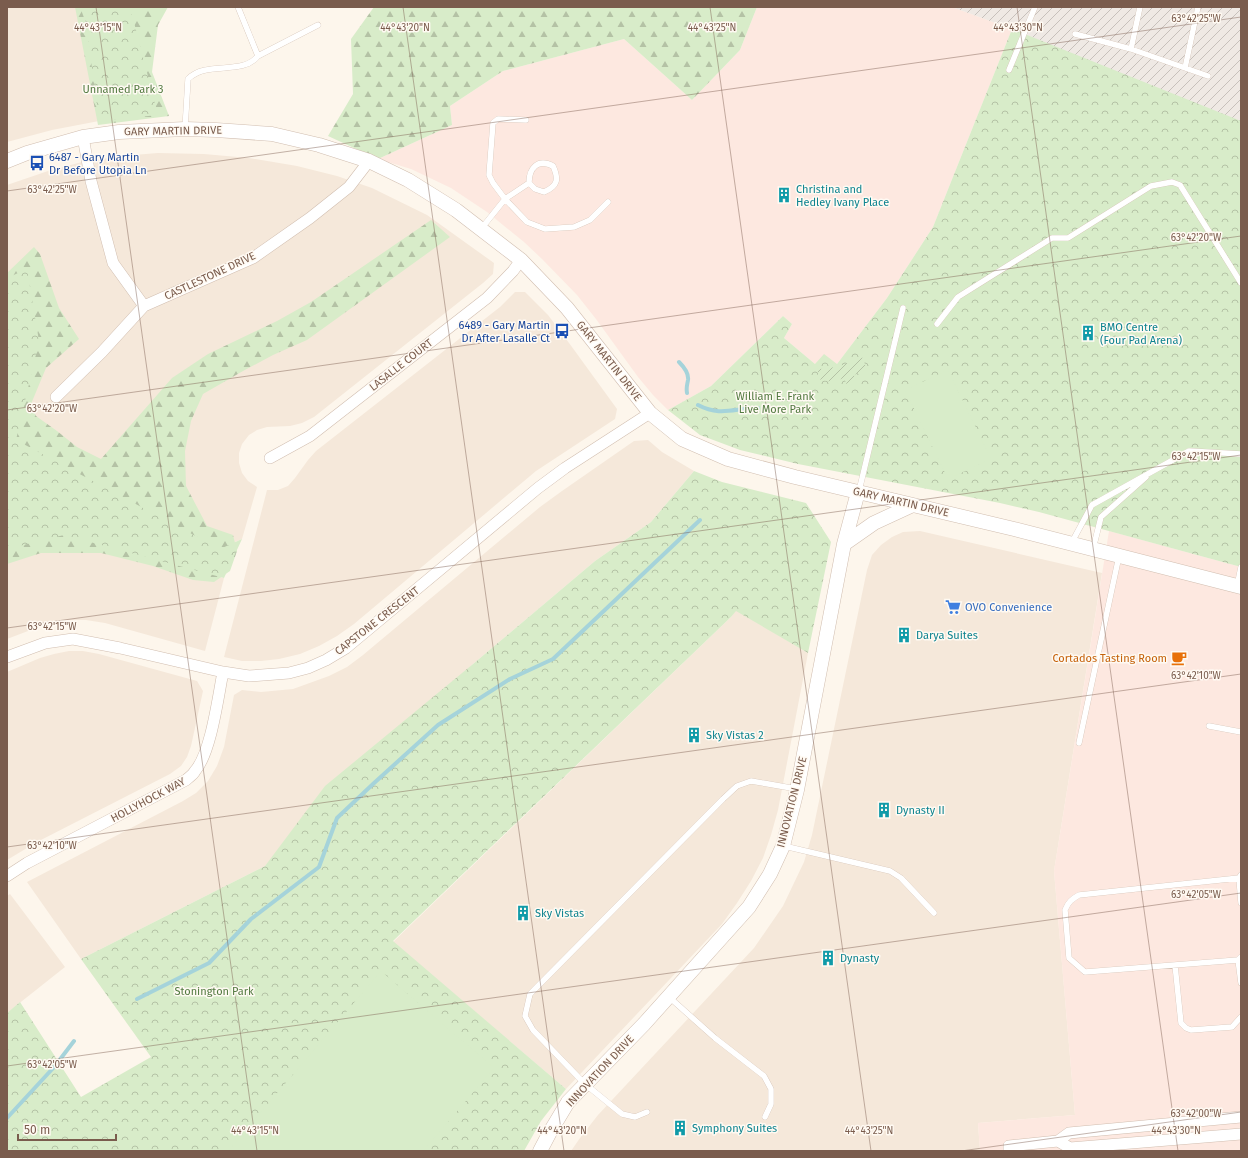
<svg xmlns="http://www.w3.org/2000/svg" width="1248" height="1158" font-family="'Fira Sans',sans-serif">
  <defs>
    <pattern id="industrial-furrows" width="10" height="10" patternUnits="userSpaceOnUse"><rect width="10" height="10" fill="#efe9e4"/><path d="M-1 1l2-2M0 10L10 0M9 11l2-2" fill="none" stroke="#c7c0bb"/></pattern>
    <pattern id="forest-firs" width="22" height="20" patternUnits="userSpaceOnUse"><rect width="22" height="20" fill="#d8ecc9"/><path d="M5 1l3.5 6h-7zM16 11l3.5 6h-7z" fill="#b4c2a5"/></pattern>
    <pattern id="park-crowns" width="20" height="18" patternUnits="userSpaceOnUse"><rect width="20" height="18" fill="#d8ecc9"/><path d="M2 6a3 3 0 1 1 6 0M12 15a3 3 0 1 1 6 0" fill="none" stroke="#b4c2a5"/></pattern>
    <pattern id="garden-furrows" width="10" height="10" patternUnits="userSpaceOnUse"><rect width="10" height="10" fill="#d8ecc9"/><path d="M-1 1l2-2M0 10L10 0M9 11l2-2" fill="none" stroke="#b4c2a5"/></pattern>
  </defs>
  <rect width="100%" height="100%" fill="#fdf6ec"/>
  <path fill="#f5e8da" d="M7 7H80L99 121 52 130 7 142Z
    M158 153 204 154 249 158 297 166 337 176 372 188 427 215 494 263 493 274 483 283 314 417 302 423 290 426 267 427 257 430 249 435 242 444 239 453V463L242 473 248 481 257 487 242 539 220 549 15 440 7 278V185L48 171 82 162 121 156Z
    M515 292H525L548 315 572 347 617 409 615 419 536 471 354 624 337 636 319 646 300 654 279 659 261 661H242L224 657 267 490H278L288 486 295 478 308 460 316 451 500 307Z
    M648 440 662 452 694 471 651 522 595 561 473 664 265 866 81 959 27 882 183 801 196 793 208 781 217 766 224 747 234 695 242 690 261 692 293 689 329 676 347 667 363 655 540 507 562 491 634 441Z
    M920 531 1102 573 1054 871 1075 1115 978 1123 980 1151H571L580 1138 598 1115 754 948 783 906 804 862 812 835 867 570 872 555 881 545 892 537 903 532Z
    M64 535 224 578 205 651 105 623 86 620H67L49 623 7 639V549Z
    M736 610 808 653 778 810 771 835 763 858 751 881 737 903 722 924 566 1089 393 942 731 617Z
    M69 651H83L99 654 197 681 203 691 191 746 187 757 181 766 170 774 37 842 7 860V672L40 658 54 654Z
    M10 894 65 967 7 1013V896Z"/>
  <path fill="#fde8e0" d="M757 7H952L1012 29 933 227 887 298 837 364H815L784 338 792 324 783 316 711 386 668 410 653 395 638 377 596 319 577 295 542 259 524 242 487 212 451 188 411 169 378 159 452 125 450 106 503 71 624 39 692 100 740 50Z
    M1109 531 1241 567V1151H980L978 1123 1075 1115 1054 871Z"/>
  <path fill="url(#industrial-furrows)" d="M952 7H1241V124L1012 29Z"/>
  <path fill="url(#forest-firs)" d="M75 7H168L158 25 152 72 169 116 98 125Z
    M374 7H757L740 50 692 100 624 39 503 71 450 106 452 125 378 159 328 136 353 94 351 39Z
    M431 220 450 237 307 340 273 355 243 371 203 394 191 421 185 451 186 486 207 526 233 535 237 551 230 571 214 582 193 580 153 566 101 553H41L7 564V273L34 247 40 254 59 308 79 339 46 368 31 404 36 416 57 431 77 447 101 459 172 378 208 354 277 321 311 302Z"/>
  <path fill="url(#park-crowns)" d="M80 7H130L158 115 99 121 86 23Z
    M1012 29 1241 121V567L1039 512 1000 503 798 464 740 450 700 435 668 410 711 386 783 316 792 324 784 338 815 364 824 354 837 364 887 298 933 227Z
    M27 269 39 341 16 440 220 549 242 539 224 578 64 535 7 549V278Z
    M694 471 722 482 806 503 831 542 808 653 736 611 731 617 393 941 566 1089 541 1121 524 1151H7V1013L20 1002 81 1097 151 1057 81 959 265 866 325 786 473 664 595 561 651 522Z"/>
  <path fill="url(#garden-furrows)" d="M862 357 867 369 854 375 856 381 847 385 844 378 832 382 818 379V369C834 369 847 364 862 357Z"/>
  <path fill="#d8ecc9" d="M948 370 991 459 948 479 905 390Z
    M381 971 494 1068 423 1151H228Z"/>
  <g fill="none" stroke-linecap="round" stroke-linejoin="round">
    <path stroke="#a5d3da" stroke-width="4" d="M679 362C684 367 689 373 688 380 687 386 686 387 687 393
      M698 405C721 417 734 408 758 408
      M137 999 209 963 251 919 319 867 337 818 373 784 438 725 510 679 553 659 700 520
      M7 1118 55 1066 74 1041"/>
    <defs>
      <path id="service" d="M1075 34 1131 49 1208 76
        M1131 49 1140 7
        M258 56 318 25
        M1185 68 1198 7
        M1009 70 1035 7
        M526 120 498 119 493 123 489 175 493 183 505 199 529 183 535 189 544 192C558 186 559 179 553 166 538 158 529 168 529 183
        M185 129 188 79C207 60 242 76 258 56L238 7
        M481 229 505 199 527 222 545 229 574 227 590 220 608 202
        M937 324 958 297 1052 238H1068L1151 186 1172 182 1180 185 1241 283
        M859 491 903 308
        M1072 542 1092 505 1189 451 1241 454
        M1093 549 1101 517 1146 477
        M1237 586 1241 567
        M1209 726 1241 732
        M1079 743 1119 556
        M784 846 890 871 901 878 934 913
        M1241 875 1239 878 1241 903
        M1239 878 1079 895C1072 899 1068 902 1065 910L1069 958 1085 972 1238 960 1241 957
        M1238 960 1241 983
        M1175 965 1181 1023 1186 1028 1191 1030 1232 1027 1241 1017
        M669 997 715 1038 764 1076 771 1089V1104L765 1117
        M647 1112 635 1117 622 1114 585 1084 533 1030 525 1016 530 994 723 799 737 786 751 781 797 789"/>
      <path id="minor" d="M83 137 91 181 113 263 144 306
        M56 397 102 352 144 306 253 258 310 218 349 187 369 161
        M270 458 310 436 487 298 513 271 521 260
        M7 657 45 643 73 639 120 648 223 672 249 676 289 673 308 668 326 660 346 648 538 488 565 468 650 413
        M7 876 27 863 186 780C189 777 193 775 195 771 211 753 218 697 223 672
        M1058 1141 1070 1148 1241 1134
        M1009 1151V1146L1058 1141 1069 1133 1241 1117"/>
      <path id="tertiary" d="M7 161 27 153 83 137 119 132 185 129 216 130 272 134 319 145 369 161 408 180 456 210 521 260 567 308 650 413 682 439 728 459 795 477 1014 529 1241 587
        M844 544 874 523 913 505
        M540 1151 550 1132 568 1102 644 1024 749 907 770 874 783 846 797 790 844 544 858 492"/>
    </defs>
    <use href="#service" stroke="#d1beb0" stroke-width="6"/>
    <use href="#minor" stroke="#d1beb0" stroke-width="12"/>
    <use href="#tertiary" stroke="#d1beb0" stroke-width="15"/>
    <use href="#service" stroke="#fff" stroke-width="5.5"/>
    <use href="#minor" stroke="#fff" stroke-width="11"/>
    <use href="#tertiary" stroke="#fff" stroke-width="14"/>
  </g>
  <path fill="none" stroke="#7a5c4d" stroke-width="1" stroke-opacity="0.45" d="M96 7 257 1151M403 7 564 1151M710 7 871 1151M1017 7 1178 1151M7 191 1241 17M7 410 1241 236M7 628 1241 455M7 847 1241 674M7 1066 1241 893M961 1151 1241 1112"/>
  <defs>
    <symbol id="bus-bare" viewBox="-9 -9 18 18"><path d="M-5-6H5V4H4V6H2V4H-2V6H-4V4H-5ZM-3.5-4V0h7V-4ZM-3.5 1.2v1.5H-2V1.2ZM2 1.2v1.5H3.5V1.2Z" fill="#1a4fb4" stroke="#fffaf3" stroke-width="2.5" paint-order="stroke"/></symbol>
    <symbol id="building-bare" viewBox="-9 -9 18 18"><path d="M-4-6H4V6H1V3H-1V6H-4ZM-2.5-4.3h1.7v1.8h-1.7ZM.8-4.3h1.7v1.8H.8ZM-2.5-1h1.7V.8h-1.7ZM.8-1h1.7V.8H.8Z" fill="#0f9aa8" stroke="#fffaf3" stroke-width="2.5" paint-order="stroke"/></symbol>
    <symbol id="supermarket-bare" viewBox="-9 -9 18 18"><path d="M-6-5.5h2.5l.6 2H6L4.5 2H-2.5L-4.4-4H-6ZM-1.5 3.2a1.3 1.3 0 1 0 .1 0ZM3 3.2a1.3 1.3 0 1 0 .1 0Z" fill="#3f7fe0" stroke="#fffaf3" stroke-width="2.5" paint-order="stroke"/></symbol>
    <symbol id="cafe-bare" viewBox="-9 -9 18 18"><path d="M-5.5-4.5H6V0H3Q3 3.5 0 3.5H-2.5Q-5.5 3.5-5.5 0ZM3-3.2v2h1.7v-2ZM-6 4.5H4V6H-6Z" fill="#e8710a" stroke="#fffaf3" stroke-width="2.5" paint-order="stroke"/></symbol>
  </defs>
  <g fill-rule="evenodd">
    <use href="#bus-bare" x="26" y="152" width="22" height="22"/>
    <use href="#building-bare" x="773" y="184" width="22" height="22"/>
    <use href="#bus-bare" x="551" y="320" width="22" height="22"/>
    <use href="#building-bare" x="1077" y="322" width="22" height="22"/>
    <use href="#supermarket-bare" x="942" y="596" width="22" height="22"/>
    <use href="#building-bare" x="893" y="624" width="22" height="22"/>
    <use href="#cafe-bare" x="1168" y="647" width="22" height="22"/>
    <use href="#building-bare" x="683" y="724" width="22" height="22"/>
    <use href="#building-bare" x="873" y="799" width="22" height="22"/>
    <use href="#building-bare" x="512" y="902" width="22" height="22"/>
    <use href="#building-bare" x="817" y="947" width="22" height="22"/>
    <use href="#building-bare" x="669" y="1117" width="22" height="22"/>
  </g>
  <g text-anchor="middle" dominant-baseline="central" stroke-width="3" stroke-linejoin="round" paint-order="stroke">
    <g font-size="11" fill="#537a41" stroke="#fffaf3">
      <text x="123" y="89">Unnamed Park 3</text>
      <text x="775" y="396">William E. Frank<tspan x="775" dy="13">Live More Park</tspan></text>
      <text x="214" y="991">Stonington Park</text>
    </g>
    <g font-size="11" fill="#7a5c4d" stroke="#fffaf3">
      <text transform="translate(173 131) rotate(-1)">GARY MARTIN DRIVE</text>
      <text transform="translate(210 276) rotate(-25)">CASTLESTONE DRIVE</text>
      <text transform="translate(609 361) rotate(52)">GARY MARTIN DRIVE</text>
      <text transform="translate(401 365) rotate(-38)">LASALLE COURT</text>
      <text transform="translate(901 502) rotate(13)">GARY MARTIN DRIVE</text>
      <text transform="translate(377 621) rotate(-38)">CAPSTONE CRESCENT</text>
      <text transform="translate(148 800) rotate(-28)">HOLLYHOCK WAY</text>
      <text transform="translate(792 802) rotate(-76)">INNOVATION DRIVE</text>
      <text transform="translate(600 1071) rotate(-47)">INNOVATION DRIVE</text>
    </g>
    <g font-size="11" fill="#164399" stroke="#fffaf3" text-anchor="start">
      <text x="49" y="157">6487 - Gary Martin<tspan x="49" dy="13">Dr Before Utopia Ln</tspan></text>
      <text x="550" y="325" text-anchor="end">6489 - Gary Martin<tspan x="550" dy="13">Dr After Lasalle Ct</tspan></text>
    </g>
    <g font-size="11" fill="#0d838f" stroke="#fffaf3" text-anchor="start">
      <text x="796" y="189">Christina and<tspan x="796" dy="13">Hedley Ivany Place</tspan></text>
      <text x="1100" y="327">BMO Centre<tspan x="1100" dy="13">(Four Pad Arena)</tspan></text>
      <text x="916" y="635">Darya Suites</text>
      <text x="706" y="735">Sky Vistas 2</text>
      <text x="896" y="810">Dynasty II</text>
      <text x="535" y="913">Sky Vistas</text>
      <text x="840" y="958">Dynasty</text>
      <text x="692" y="1128">Symphony Suites</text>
    </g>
    <g font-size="11" fill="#366cbe" stroke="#fffaf3" text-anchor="start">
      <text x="965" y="607">OVO Convenience</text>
    </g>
    <g font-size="11" fill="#c56008" stroke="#fffaf3" text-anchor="end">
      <text x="1167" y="658">Cortados Tasting Room</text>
    </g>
  </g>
  <g font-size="10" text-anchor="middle" fill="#7a5c4d" stroke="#fffaf3" stroke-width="3" stroke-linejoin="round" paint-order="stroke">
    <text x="1196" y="22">63°42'25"W</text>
    <text x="98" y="31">44°43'15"N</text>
    <text x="405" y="31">44°43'20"N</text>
    <text x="712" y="31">44°43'25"N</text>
    <text x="1018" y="31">44°43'30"N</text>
    <text x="52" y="193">63°42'25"W</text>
    <text x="1196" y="241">63°42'20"W</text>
    <text x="52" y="412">63°42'20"W</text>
    <text x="1196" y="460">63°42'15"W</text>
    <text x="52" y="630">63°42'15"W</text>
    <text x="1196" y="679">63°42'10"W</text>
    <text x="52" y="849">63°42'10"W</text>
    <text x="1196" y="898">63°42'05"W</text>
    <text x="52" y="1068">63°42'05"W</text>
    <text x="1196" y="1117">63°42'00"W</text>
    <text x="255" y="1134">44°43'15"N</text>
    <text x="562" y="1134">44°43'20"N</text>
    <text x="869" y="1134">44°43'25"N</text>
    <text x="1176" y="1134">44°43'30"N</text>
  </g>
  <rect width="1248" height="1158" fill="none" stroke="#7a5c4d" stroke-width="16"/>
  <path d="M18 1134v6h98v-6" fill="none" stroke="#7a5c4d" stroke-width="2"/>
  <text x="24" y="1134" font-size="12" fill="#7a5c4d" stroke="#fffaf3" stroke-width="3" paint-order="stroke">50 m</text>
</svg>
